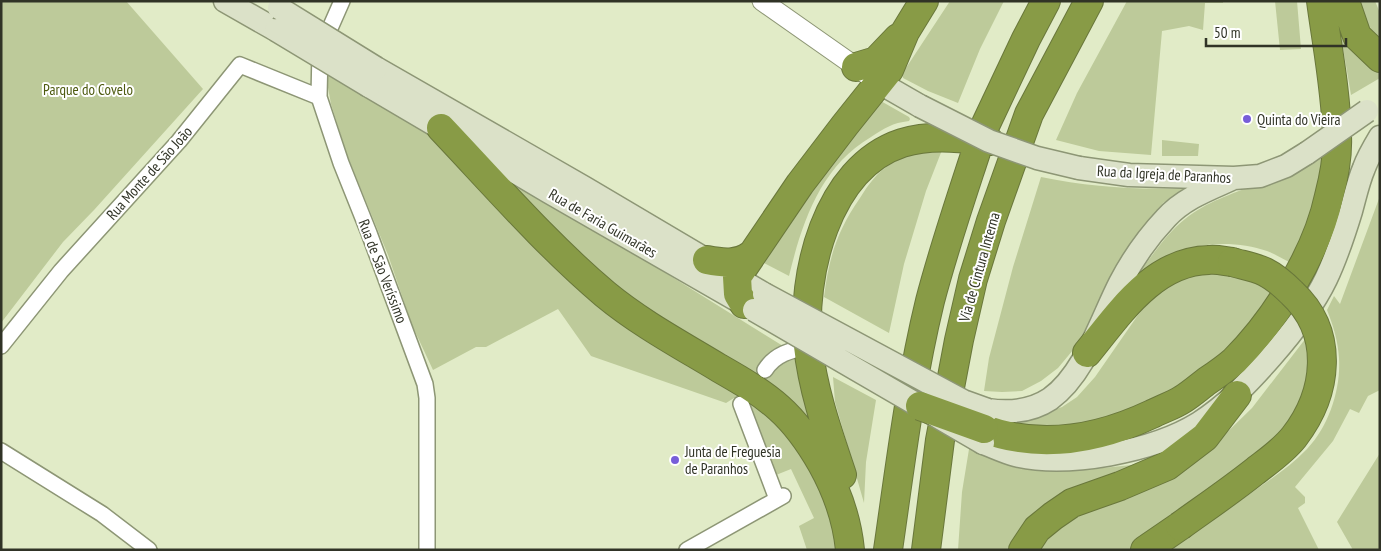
<svg xmlns="http://www.w3.org/2000/svg" width="1381" height="551" font-family="'PT Sans Narrow',sans-serif">
  <rect width="100%" height="100%" fill="#e1ebc7"/>
  <path fill="#bdca9a" d="M1 1H126L203 89 94 210 63 242 1 323Z
    M950 1H1004L980 49 958 103 928 91 903 78 902 74Z
    M1127 1H1223V3H1205L1203 30 1189 26 1162 31 1151 155 1099 151 1056 140 1077 93Z
    M1275 1H1297L1301 49 1280 50Z
    M1335 1 1380 68V78L1351 95Z
    M1355 1H1375L1380 13V47L1364 31Z
    M325 71 426 130 572 283C627 332 695 367 757 405L777 421 814 469 842 550H807L799 526 814 518 791 469 776 475 749 408 734 398 726 403 591 356 558 309 486 347H476L433 370 412 325 388 255 347 155 331 104Z
    M879 100 909 117 910 119 909 121C892 123 885 128 871 137 820 167 802 223 789 276L764 263 874 101Z
    M1162 140 1199 144 1198 156H1162Z
    M942 150 926 191 904 264 889 333 824 297C829 257 837 231 860 198 868 185 877 172 891 164 906 154 924 152 942 150Z
    M1323 154 1324 158 1312 218 1291 263C1283 259 1275 254 1267 251 1227 237 1169 243 1140 276L1138 274C1153 255 1166 234 1185 219 1208 201 1230 195 1257 184 1279 175 1301 164 1323 154Z
    M1041 177C1089 187 1137 190 1187 188L1163 203 1122 259 1093 317 1073 350 1058 368 1041 381 1022 391 1002 392 984 391 989 358 1013 267Z
    M513 182 558 206 783 346 771 352 763 360H783L798 355 814 428 630 298 591 266 508 183Z
    M1380 196V390L1368 396 1359 413 1350 409 1333 441 1295 487 1305 497V503L1298 508 1319 550H1169C1195 532 1221 514 1247 496 1268 481 1290 467 1307 449 1329 426 1341 389 1339 358 1338 341 1333 325 1327 310L1334 296 1340 304Z
    M1213 271C1236 275 1253 279 1273 293L1226 354 1151 406 1063 433 1002 424 1040 415 1062 407 1077 397 1095 377 1138 315 1163 287 1176 280Z
    M1306 338 1308 346V383L1286 432 1180 516 1131 550H1040L1054 531 1075 518 1214 445 1252 408Z
    M833 377 876 400 866 462 864 503 835 402Z
    M1187 439 1016 550H958L962 492 970 443 1055 470H1083L1132 465Z
    M1380 453V550H1353L1337 522Z"/>
  <g fill="none" stroke-linecap="round" stroke-linejoin="round">
    <defs>
      <path id="minor" d="M342 1 320 51 319 97 341 163 369 233 425 384 427 398V550
        M1 346 61 271 179 141 240 65 319 97
        M765 370C775 354 791 350 808 347
        M741 404 777 499
        M1 451 102 514 149 550
        M687 550 783 496"/>
      <path id="tertiary" d="M762 1 866 74"/>
      <path id="secondary" d="M225 1 276 30
        M376 68 585 188 764 294
        M880 83 920 106
        M369 86 549 192 749 307
        M1079 168 1129 175 1234 178 1260 176 1286 166 1307 153
        M988 410C1009 413 1032 411 1050 399 1085 374 1101 320 1120 283 1132 260 1148 237 1166 218 1184 198 1210 189 1234 178
        M983 443C994 447 1004 452 1015 455 1067 468 1154 451 1199 423 1227 405 1249 382 1271 357 1292 333 1312 308 1326 279 1336 258 1344 234 1351 211 1355 197 1358 182 1364 168 1368 157 1374 147 1380 137"/>
      <path id="motorway" d="M1345 1 1357 36 1380 58
        M856 67 876 61 898 38
        M441 128C494 184 546 244 605 294 640 323 681 345 719 368 740 380 761 392 779 408 797 424 810 443 822 464 837 491 847 519 850 550
        M984 128 1026 39 1046 1
        M707 260C722 263 738 265 751 255
        M744 304 738 294 737 277 800 184 845 125 889 70 905 32 924 1
        M1087 353C1119 314 1153 261 1209 260 1216 259 1224 261 1232 262
        M984 429C1041 450 1099 439 1152 414 1162 409 1174 405 1183 399 1191 394 1199 387 1207 381 1216 375 1226 368 1234 361 1276 319 1317 253 1329 196 1334 177 1338 156 1337 136 1336 91 1327 46 1321 1
        M842 475C828 433 813 391 808 346 801 276 826 168 902 143 931 134 960 138 989 141
        M888 550C900 467 910 383 930 301 943 251 960 201 976 152
        M926 550 940 440 959 340 973 279 991 221 1029 114 1089 1
        M1023 550 1037 529 1053 516 1072 503 1120 486 1167 466 1205 437 1237 395
        M1145 550 1180 526"/>
    </defs>
    <use href="#minor" stroke="#8d9675" stroke-width="18"/>
    <use href="#tertiary" stroke="#8d9675" stroke-width="21"/>
    <use href="#secondary" stroke="#8d9675" stroke-width="25"/>
    <use href="#motorway" stroke="#69773b" stroke-width="30"/>
    <use href="#minor" stroke="#fff" stroke-width="15"/>
    <use href="#tertiary" stroke="#fff" stroke-width="19"/>
    <use href="#secondary" stroke="#dbe1c8" stroke-width="22"/>
    <use href="#motorway" stroke="#889b46" stroke-width="28"/>
    <defs>
      <path id="secondary-bridge" d="M279 8 376 68
        M276 30 369 86
        M920 106 989 141 1037 158 1079 168
        M1307 153 1367 111
        M764 294 963 401 988 410
        M754 310 983 443"/>
      <path id="motorway-bridge" d="M920 406 984 429
        M1180 526C1205 508 1230 491 1254 472 1268 461 1283 451 1294 437 1328 393 1335 333 1292 293 1284 285 1275 277 1265 272 1255 267 1242 265 1232 262"/>
    </defs>
    <use href="#secondary-bridge" stroke="#8d9675" stroke-width="25" stroke-linecap="butt"/>
    <use href="#motorway-bridge" stroke="#69773b" stroke-width="30" stroke-linecap="butt"/>
    <use href="#secondary-bridge" stroke="#dbe1c8" stroke-width="22"/>
    <use href="#motorway-bridge" stroke="#889b46" stroke-width="28"/>
  </g>
  <g fill="#775ed9" stroke="#fff" stroke-width="2">
    <circle cx="1247" cy="119" r="5"/>
    <circle cx="675" cy="460" r="5"/>
  </g>
  <g text-anchor="middle" dominant-baseline="central" stroke-width="4" stroke-linejoin="round" paint-order="stroke">
    <g font-size="15" fill="#4d5a0f" stroke="#fff">
      <text x="88" y="89">Parque do Covelo</text>
    </g>
    <g font-size="15" fill="#303326" stroke="#fff" text-anchor="start">
      <text x="1257" y="119">Quinta do Vieira</text>
      <text x="685" y="451">Junta de Freguesia<tspan x="685" dy="17">de Paranhos</tspan></text>
    </g>
    <g font-size="15" fill="#303326" stroke="#fff">
      <text transform="translate(149 173) rotate(-48)">Rua Monte de São João</text>
      <text transform="translate(1164 174) rotate(3)">Rua da Igreja de Paranhos</text>
      <text transform="translate(603 223) rotate(30)">Rua de Faria Guimarães</text>
      <text transform="translate(979 267) rotate(-74)">Via de Cintura Interna</text>
      <text transform="translate(383 271) rotate(69)">Rua de São Veríssimo</text>
    </g>
  </g>
  <rect width="1381" height="551" fill="none" stroke="#303326" stroke-width="5"/>
  <path d="M1206 38v8h140v-8" fill="none" stroke="#303326" stroke-width="2.5"/>
  <text x="1214" y="38" font-size="15" fill="#303326" stroke="#ffffff" stroke-width="4" paint-order="stroke">50 m</text>
</svg>
